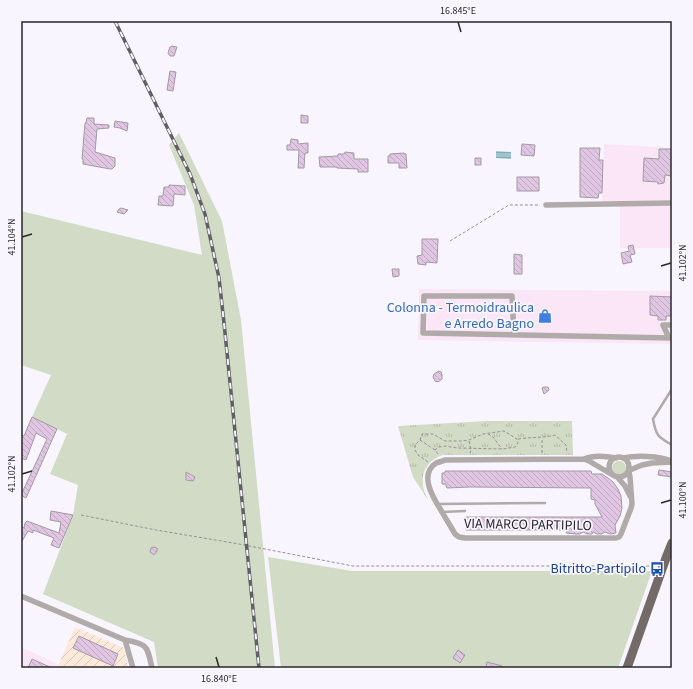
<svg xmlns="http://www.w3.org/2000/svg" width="693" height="689" font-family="'Source Sans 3',sans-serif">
  <defs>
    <pattern id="industrial-furrows" width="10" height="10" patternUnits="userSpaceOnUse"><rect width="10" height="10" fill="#fee9da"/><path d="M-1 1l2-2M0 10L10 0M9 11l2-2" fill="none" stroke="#dac8bb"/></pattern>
    <pattern id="park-tufts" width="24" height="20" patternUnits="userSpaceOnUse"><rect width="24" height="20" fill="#d2dbc5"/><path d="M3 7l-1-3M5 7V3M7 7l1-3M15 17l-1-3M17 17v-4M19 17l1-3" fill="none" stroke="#b4bca9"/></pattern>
    <pattern id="water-rules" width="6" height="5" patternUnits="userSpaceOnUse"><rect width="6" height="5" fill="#9bc6d1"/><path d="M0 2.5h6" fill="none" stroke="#86aab4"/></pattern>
    <pattern id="building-back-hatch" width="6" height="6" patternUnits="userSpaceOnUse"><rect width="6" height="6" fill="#e0c6e2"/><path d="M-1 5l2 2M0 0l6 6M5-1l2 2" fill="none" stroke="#c0aac2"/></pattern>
  </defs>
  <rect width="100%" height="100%" fill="#f9f5fe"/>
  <path fill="#fae6f6" d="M604 144 672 148V201L602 202Z
    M620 206H672V248H620Z
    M419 289 672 291V344L418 340Z
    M21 647 58 664 57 668H21Z"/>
  <path fill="url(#industrial-furrows)" d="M75 627 124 648 128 668H57Z"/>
  <path fill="#d2dbc5" d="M179 133 222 221 241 320 275 668H158L154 642 43 594 73 515 78 485 50 474 67 434 32 417 51 375 21 365V211L202 255 194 205 169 145Z
    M612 468a7 7 0 1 1 14 0a7 7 0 1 1-14 0Z
    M268 557 352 571H652L618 668H281Z"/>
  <path fill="url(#park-tufts)" d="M487 421H572L573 455H443C430 459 421 470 423 484 423 490 426 495 428 500L413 477 398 426Z"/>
  <path fill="url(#water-rules)" d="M496 151 511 152V159L496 158Z"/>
  <path fill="url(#building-back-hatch)" stroke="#a29aa2" d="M172 46 177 47 174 56H170L168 53 170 47Z
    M170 71 176 72 173 91 167 90Z
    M301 115 308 116V123H301Z
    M87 118H94V124L109 125V128L97 129 95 152 115 158V166L112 169H110L83 164V159H82L85 123H86Z
    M115 121 128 123 127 131 120 128 114 127Z
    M291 139 298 140V144L308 143V153H305L304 168H298L299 150H287V145H290Z
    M522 144 535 145 534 156 521 155Z
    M580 148H600L599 160H603L602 193H599L598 198 580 197Z
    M659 149H672V176L665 175 664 183 658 184V182L643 181 644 158 659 159Z
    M345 152 354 153V159H368V172H358V169L337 168V167H320L319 157 338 156V154H344Z
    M404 153V154H406L407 168H399V163H388V156H390V154Z
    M475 158H481V165H475Z
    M517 177H539V191H517Z
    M169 185 185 186V195L174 194 173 206 158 205 159 196H163L164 187H169Z
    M121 208 128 210 124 214 117 212 119 209Z
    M422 239H438L437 263 426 262V265L418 264 417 256 422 255Z
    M633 245 635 254 630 255 632 262 623 264 621 253 629 251 628 246Z
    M514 254 522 255V274H514Z
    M392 269H399V276L393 277Z
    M650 296 672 297V316H666V320H658V316L650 315Z
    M439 371 441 372 442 375V379L438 382 435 381 433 377 434 374Z
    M544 387H548L549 390 544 394 542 388Z
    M32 417 57 429 26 498 21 495 47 439 36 433 26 460 21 458V435L24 436Z
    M659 470 672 472V477L658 475Z
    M445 471H591L592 474H602L608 478 613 482 618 489 621 496 622 508 620 516 615 525 616 533 610 534 605 532 602 534H597L593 532 592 534H587L583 532 580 534H576L566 533 567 530H466V517H602L595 504V500L591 499V488L470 487 447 488V487H446V484H442V473H445Z
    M186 472 195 477 193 481 186 480Z
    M51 511 73 515 59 548 51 545 54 538 33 530V533L28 531 21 543V526L24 528 25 523 27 521 59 533 61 522 50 520Z
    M153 547 157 548V551L154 555 150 552 151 548Z
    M79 636 118 654 113 666 73 648Z
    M458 650 465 655 460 663 453 658Z
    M32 659 52 668H28Z
    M487 662 502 666V668H486Z"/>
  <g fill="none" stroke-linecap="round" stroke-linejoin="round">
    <path stroke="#949198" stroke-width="1" stroke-dasharray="3 2" stroke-linecap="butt" d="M450 241 509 205H540
      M488 434 493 437 502 449
      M518 439C531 437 543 438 555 435L566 445 567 453
      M420 440 435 450 439 455
      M469 441 471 450 470 453
      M542 453V438
      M428 462 418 455 415 450V445L420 440 422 434H433L445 441H462L469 440 483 434 504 431 517 439 518 443 515 447 503 449 457 448 446 446 439 447 435 450
      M81 515 156 530 239 544 353 566H654"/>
    <path stroke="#b0aaa8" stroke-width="2.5" d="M672 389 653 419C656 436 658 437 672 445
      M437 504 545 503
      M442 512 465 511"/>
    <path stroke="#b0aaa8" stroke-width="5.5" d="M546 205 672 203
      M514 335 512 296H424L423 333 672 338
      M669 338 663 325H672
      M609 467a10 10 0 1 1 20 0a10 10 0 1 1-20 0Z
      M623 458C638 455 658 456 672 461
      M584 459C593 455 606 456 616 458
      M630 470 642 465 652 463 672 462
      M611 474 589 461 584 459 445 460C443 461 439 462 436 463 418 475 434 499 442 512 446 519 451 527 455 534L459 537 465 538H616L619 537 621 534 631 508 632 504 630 477 629 472
      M618 478 625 486 630 496
      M21 596 125 640C148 644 147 646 152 668
      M125 640 133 668"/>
    <path stroke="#746a68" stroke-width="9" d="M627 668 666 558 672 543"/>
    <defs>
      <path id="rail" d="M115 21 190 174 205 214 219 278 224 323 259 668"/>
    </defs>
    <use href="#rail" stroke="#615f64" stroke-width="3.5"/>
    <use href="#rail" stroke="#f9f5fe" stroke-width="2" stroke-dasharray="6" stroke-linecap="butt"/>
  </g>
  <path fill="none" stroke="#28272b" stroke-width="1.5" d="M458 22 461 32M22 237 32 234M661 266 671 263M22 474 32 471M661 503 671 500M216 657 219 667"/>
  <defs>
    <symbol id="shop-bare" viewBox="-9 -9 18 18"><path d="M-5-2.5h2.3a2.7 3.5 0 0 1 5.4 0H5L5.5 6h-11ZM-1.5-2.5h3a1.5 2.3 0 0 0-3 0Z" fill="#3f7fe0" stroke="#f9f5fe" stroke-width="2.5" paint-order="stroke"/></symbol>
    <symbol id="bus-bare" viewBox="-9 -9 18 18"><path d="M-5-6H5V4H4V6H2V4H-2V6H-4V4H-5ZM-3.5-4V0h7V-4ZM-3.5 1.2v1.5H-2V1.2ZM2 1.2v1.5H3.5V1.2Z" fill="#1a4fb4" stroke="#f9f5fe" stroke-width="2.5" paint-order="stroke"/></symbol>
  </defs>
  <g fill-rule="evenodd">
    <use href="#shop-bare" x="535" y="306" width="20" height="20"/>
    <use href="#bus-bare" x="647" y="559" width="20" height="20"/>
  </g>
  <g text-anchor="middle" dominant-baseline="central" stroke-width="3.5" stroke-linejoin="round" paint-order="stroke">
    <g font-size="14" fill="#366cbe" stroke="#f9f5fe" text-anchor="end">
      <text x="534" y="308">Colonna - Termoidraulica<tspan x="534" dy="16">e Arredo Bagno</tspan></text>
    </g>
    <g font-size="14" fill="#28272b" stroke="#f9f5fe">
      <text transform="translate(528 525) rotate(1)">VIA MARCO PARTIPILO</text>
    </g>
    <g font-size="14" fill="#164399" stroke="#f9f5fe" text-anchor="end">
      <text x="646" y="569">Bitritto-Partipilo</text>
    </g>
  </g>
  <rect width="693" height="689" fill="none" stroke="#f9f5fe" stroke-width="44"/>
  <rect x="22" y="22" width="649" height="645" fill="none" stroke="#28272b" stroke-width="1.5"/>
  <g font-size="10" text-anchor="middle" fill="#28272b">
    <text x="458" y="14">16.845°E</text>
    <text transform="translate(11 237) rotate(-90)" y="4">41.104°N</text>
    <text transform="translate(682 263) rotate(-90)" y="4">41.102°N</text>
    <text transform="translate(11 474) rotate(-90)" y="4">41.102°N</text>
    <text transform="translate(682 500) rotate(-90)" y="4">41.100°N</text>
    <text x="219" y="682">16.840°E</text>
  </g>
</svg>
